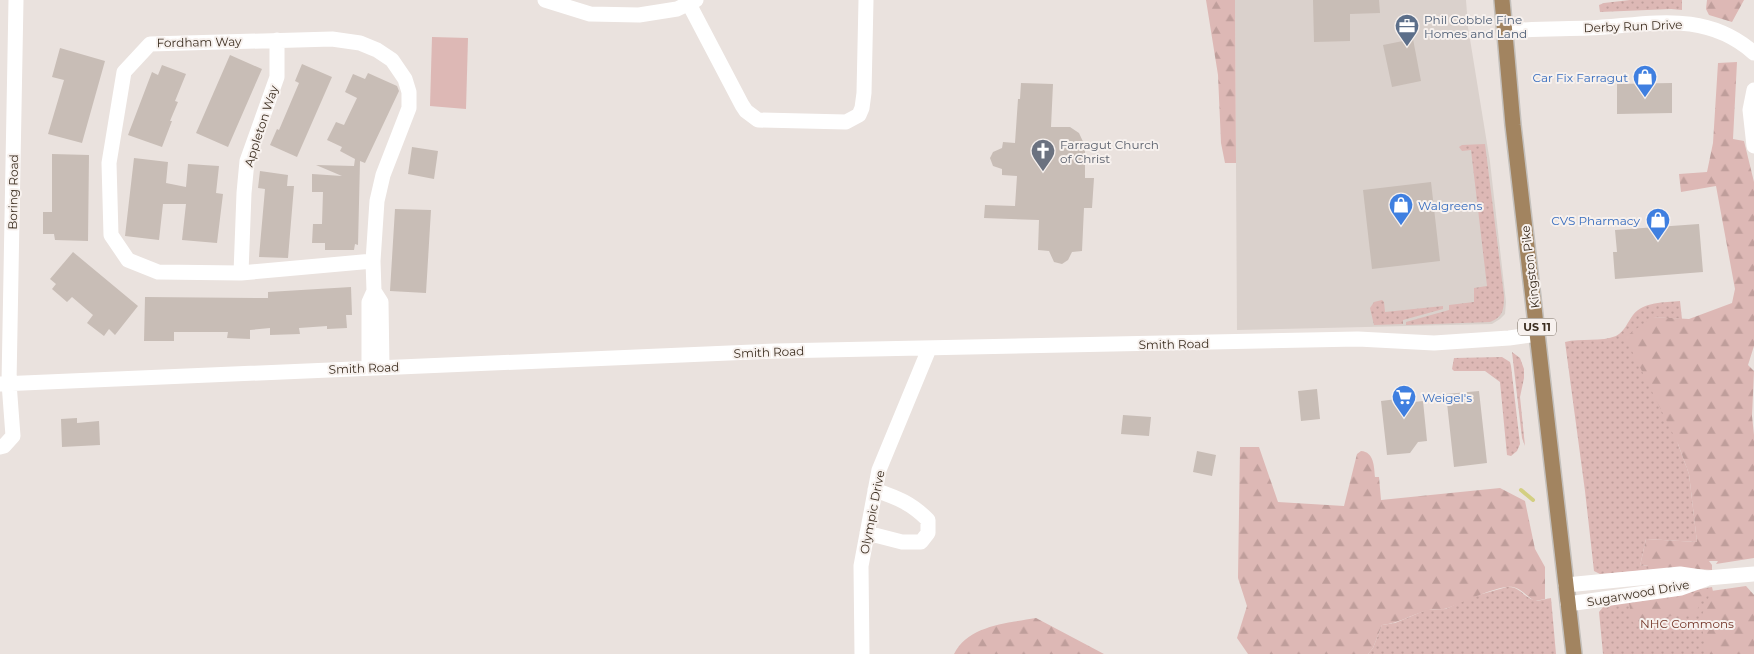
<svg xmlns="http://www.w3.org/2000/svg" width="1754" height="654" font-family="Montserrat,sans-serif">
  <defs>
    <pattern id="green-dots" width="8" height="8" patternUnits="userSpaceOnUse" patternTransform="scale(1.25)"><rect width="8" height="8" fill="#ddb8b5"/><path d="M2 2h.1M6 6h.1" fill="none" stroke="#bf9e9b" stroke-width="1.8" stroke-linecap="round"/></pattern>
    <pattern id="forest-firs" width="22" height="20" patternUnits="userSpaceOnUse" patternTransform="scale(1.25)"><rect width="22" height="20" fill="#ddb8b5"/><path d="M5 1l3.5 6h-7zM16 11l3.5 6h-7z" fill="#bf9e9b"/></pattern>
  </defs>
  <rect width="100%" height="100%" fill="#eae2de"/>
  <path fill="#dad1cc" d="M1235 0H1466L1468 27 1490 162 1506 302 1505 314 1500 319 1492 324 1237 330Z"/>
  <path fill="url(#green-dots)" d="M1630 0H1682V10L1671 9 1600 12 1599 5 1604 3Z
    M1485 144 1504 296C1504 310 1503 317 1490 322L1406 325V322L1449 310V305L1474 302V288L1487 286 1471 150 1462 151 1459 147 1462 145Z
    M1382 300 1384 302 1385 312 1443 306V309L1403 320V324L1374 325 1370 308 1374 302Z
    M1680 301 1682 319 1653 317 1678 444 1689 474 1697 542 1646 539 1640 566 1649 565V570L1600 574 1594 571 1585 491 1565 342C1580 338 1602 342 1616 336 1625 331 1627 323 1633 315 1644 301 1664 303 1680 301Z
    M1512 352 1520 358 1524 369V378L1520 397 1525 446 1522 438Z
    M1502 357 1510 362 1511 366 1520 444 1517 451 1511 456 1507 455 1500 382 1485 371H1454L1452 369 1454 358Z
    M1507 587C1520 586 1523 597 1534 600 1538 602 1545 599 1551 598L1556 654H1368L1373 648 1382 625 1395 623 1426 610 1446 609 1468 598Z
    M1712 587 1727 654H1603L1599 612 1604 606Z"/>
  <path fill="url(#forest-firs)" d="M1206 0H1235L1236 163H1225L1221 143 1218 75Z
    M1707 0H1744L1732 22 1709 15 1706 9Z
    M1737 62 1733 139 1744 141 1754 182V346L1748 365 1754 371 1752 416 1754 435V558L1716 564 1718 561H1709L1712 565V570L1682 568 1649 570 1648 565 1640 566 1646 539 1697 542 1689 474 1678 444 1625 337 1653 317 1689 319 1732 303 1735 289 1716 186 1681 192 1679 174 1707 172 1713 143 1718 63Z
    M1240 447H1259L1278 502 1344 506 1357 454 1361 451C1374 452 1374 466 1375 477H1379L1381 500 1500 488 1525 501 1535 549 1545 567V599L1535 601C1528 598 1521 588 1513 587 1500 584 1461 603 1448 608 1441 611 1432 608 1425 611 1409 616 1399 623 1382 625L1373 648 1368 654H1248L1237 638 1247 606 1238 578Z
    M1746 586 1754 595V654H1706L1701 618 1711 591Z
    M1706 590 1695 615C1677 614 1657 617 1642 628 1627 621 1632 617 1629 603L1674 598Z
    M1036 618 1104 654H954C968 625 1008 623 1036 618Z"/>
  <path fill="#ddb8b5" d="M432 37 468 38 466 109 430 106Z"/>
  <g fill="none" stroke-linecap="round" stroke-linejoin="round">
    <path stroke="#d3cf82" stroke-width="4" d="M1521 490 1533 500"/>
  </g>
  <path fill="#c8bdb6" d="M1313 0H1379L1380 13 1350 14V41L1314 42Z
    M1413 39 1421 81 1392 87 1383 45Z
    M60 48 105 61 82 143 48 134 64 80 52 77Z
    M230 55 262 69 228 147 196 133Z
    M302 64 332 77 297 157 270 145 277 129 279 130 299 83 295 81Z
    M162 65 186 74 175 101 178 102 170 121H172L162 147 128 135 152 72 158 75Z
    M368 73 397 86 399 91 365 163 360 161 358 245 355 244 354 250H325V243H312L313 224H322L323 192H312V174L342 176 316 165 354 166 355 159 340 151 342 147 327 140 336 122 344 125 357 98 345 92 353 74 365 79Z
    M1021 83 1053 84 1051 127H1070L1079 133 1085 146V178H1094L1092 208H1084L1082 251 1072 252 1068 260 1062 264 1054 262 1049 251 1038 250 1039 220 984 218 985 205 1015 206 1017 176 1002 175V169L993 166 990 158 993 152 1002 148 1003 142 1015 143 1018 99H1020Z
    M1672 83V113L1617 114V84Z
    M412 147 438 151 434 179 408 174Z
    M52 154 89 155 88 241 55 240 54 234H43V212H52Z
    M134 158 168 162 166 183 186 187 188 164 219 166 216 193 223 194 217 243 182 240 186 204H163L159 240 125 236Z
    M260 171 288 175 287 186H294L288 258 259 257 265 189 258 188Z
    M1431 182 1440 261 1372 269 1363 190Z
    M395 209 431 210 426 293 390 291Z
    M1699 224 1703 272 1615 279 1613 252H1617L1615 230Z
    M73 252 138 306 115 335 109 329 104 336 87 323 93 315 72 297 67 302 52 289 56 284 50 279Z
    M351 287 352 315H346L347 328 327 329V326L299 328 300 334 270 335V328L250 330V339L227 338 228 332H174V341H144L145 297 268 298V292Z
    M1317 389 1320 419 1301 421 1298 391Z
    M1479 391 1487 463 1454 467 1446 394Z
    M1413 397 1414 402 1423 401 1427 441 1418 442 1410 453 1387 455 1381 401Z
    M1123 415 1151 417 1149 436 1121 434Z
    M77 418V423L99 421 100 445 62 447 61 419Z
    M1197 451 1216 455 1212 476 1193 472Z"/>
  <g fill="none" stroke-linecap="round" stroke-linejoin="round">
    <defs>
      <path id="major" d="M1502 0 1513 125 1574 654"/>
    </defs>
    <use href="#major" stroke="#c4c0bc" stroke-width="18"/>
    <path stroke="#fff" stroke-width="15" d="M545 0 590 14 639 15 677 9 696 0
      M689 4 742 105 746 111 758 120 846 122 859 115 862 108 864 93 866 0
      M1505 31C1533 29 1561 29 1589 28 1649 25 1704 9 1754 53
      M1754 90 1750 110 1754 146
      M241 273 244 193 247 161 277 77V40
      M374 291 381 302 382 367
      M369 367V302L374 291 373 261 377 201 383 175 409 108V92L405 79 392 60 377 50 360 43 332 39 150 44 124 72 109 163 111 235 128 260 158 272 241 273 373 261
      M0 384 776 351 1358 339 1434 343 1509 338 1538 334
      M0 447 4 446 13 436 9 383 16 0
      M867 533 902 542H921L928 533V520C911 503 898 498 875 490
      M1566 585 1680 574 1707 578 1754 574
      M1568 604 1681 588 1706 579
      M862 654 861 566 879 470 929 349"/>
    <use href="#major" stroke="#a28460" stroke-width="15"/>
  </g>
  <defs>
    <symbol id="office-pin" viewBox="-11 -11 22 30"><path d="M0 17L-7.5 6A9.5 9.5 0 1 1 7.5 6Z" fill="#5c6f8a" stroke="#f7f1ee"/><path d="M-6-3h4V-5.5h4V-3h4V5H-6ZM-1-4.5V-3h2v-1.5ZM-6 0V1H6V0Z" fill="#fff"/></symbol>
    <symbol id="shop-pin" viewBox="-11 -11 22 30"><path d="M0 17L-7.5 6A9.5 9.5 0 1 1 7.5 6Z" fill="#3f7fe0" stroke="#f7f1ee"/><path d="M-5-2.5h2.3a2.7 3.5 0 0 1 5.4 0H5L5.5 6h-11ZM-1.5-2.5h3a1.5 2.3 0 0 0-3 0Z" fill="#fff"/></symbol>
    <symbol id="church-pin" viewBox="-11 -11 22 30"><path d="M0 17L-7.5 6A9.5 9.5 0 1 1 7.5 6Z" fill="#6b7280" stroke="#f7f1ee"/><path d="M-1.2-6h2.4v3.5h3.3v2.4h-3.3V6h-2.4V-.1h-3.3v-2.4h3.3Z" fill="#fff"/></symbol>
    <symbol id="supermarket-pin" viewBox="-11 -11 22 30"><path d="M0 17L-7.5 6A9.5 9.5 0 1 1 7.5 6Z" fill="#3f7fe0" stroke="#f7f1ee"/><path d="M-6-5.5h2.5l.6 2H6L4.5 2H-2.5L-4.4-4H-6ZM-1.5 3.2a1.3 1.3 0 1 0 .1 0ZM3 3.2a1.3 1.3 0 1 0 .1 0Z" fill="#fff"/></symbol>
  </defs>
  <g fill-rule="evenodd">
    <use href="#office-pin" x="1393" y="12" width="28" height="38"/>
    <use href="#shop-pin" x="1631" y="63" width="28" height="38"/>
    <use href="#church-pin" x="1029" y="137" width="28" height="38"/>
    <use href="#shop-pin" x="1387" y="191" width="28" height="38"/>
    <use href="#shop-pin" x="1644" y="206" width="28" height="38"/>
    <use href="#supermarket-pin" x="1390" y="383" width="28" height="38"/>
  </g>
  <g text-anchor="middle" dominant-baseline="central" stroke-width="4" stroke-linejoin="round" paint-order="stroke">
    <rect fill="#f7f1ee" stroke="#73685d" stroke-width="1" x="1518" y="318.5" width="38" height="17" rx="4"/>
    <g font-size="11" font-weight="bold" fill="#3b2d1f">
      <text x="1537" y="327">US 11</text>
    </g>
    <g font-size="12" fill="#4e5e75" stroke="#f7f1ee" text-anchor="start">
      <text x="1424" y="19">Phil Cobble Fine<tspan x="1424" dy="14">Homes and Land</tspan></text>
    </g>
    <g font-size="12" fill="#3b2d1f" stroke="#f7f1ee">
      <text transform="translate(1633 26) rotate(-2)">Derby Run Drive</text>
      <text transform="translate(199 42) rotate(-1)">Fordham Way</text>
      <text transform="translate(261 126) rotate(-72)">Appleton Way</text>
      <text transform="translate(13 192) rotate(-89)">Boring Road</text>
      <text transform="translate(1530 267) rotate(-97)">Kingston Pike</text>
      <text transform="translate(1174 344) rotate(-1)">Smith Road</text>
      <text transform="translate(769 352) rotate(-2)">Smith Road</text>
      <text transform="translate(364 368) rotate(-2)">Smith Road</text>
      <text transform="translate(872 512) rotate(-79)">Olympic Drive</text>
      <text transform="translate(1638 593) rotate(-10)">Sugarwood Drive</text>
    </g>
    <g font-size="12" fill="#366cbe" stroke="#f7f1ee" text-anchor="end">
      <text x="1628" y="77">Car Fix Farragut</text>
      <text x="1418" y="205" text-anchor="start">Walgreens</text>
      <text x="1640" y="220">CVS Pharmacy</text>
      <text x="1422" y="397" text-anchor="start">Weigel's</text>
    </g>
    <g font-size="12" fill="#5b616d" stroke="#f7f1ee" text-anchor="start">
      <text x="1060" y="144">Farragut Church<tspan x="1060" dy="14">of Christ</tspan></text>
    </g>
    <g font-size="12" fill="#733527" stroke="#f7f1ee">
      <text x="1687" y="623">NHC Commons</text>
    </g>
  </g>
</svg>
